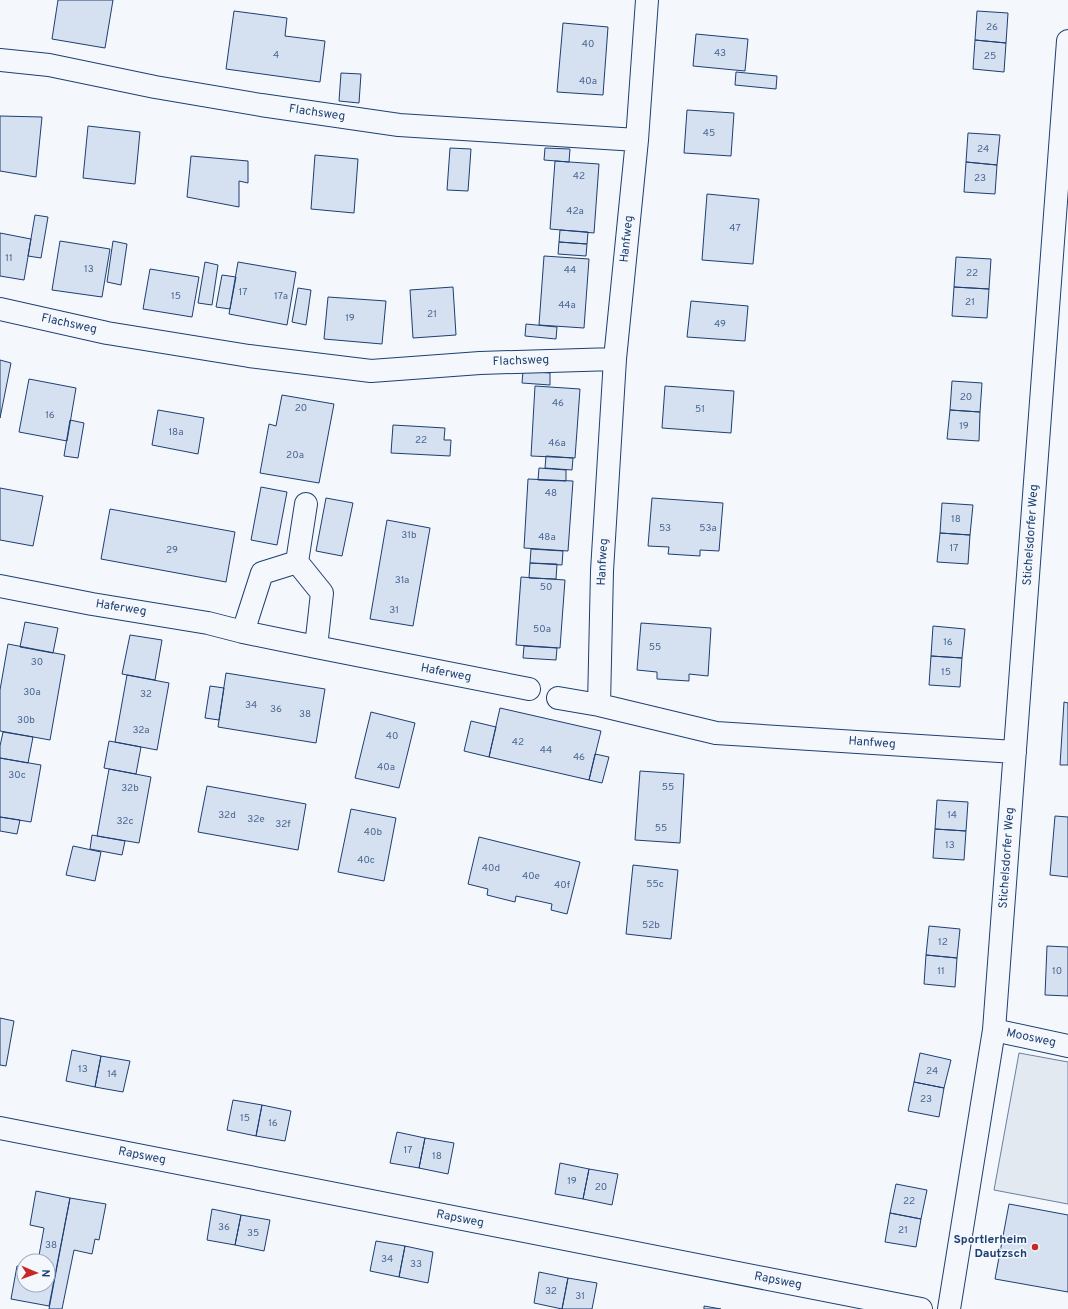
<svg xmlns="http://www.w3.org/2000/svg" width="1068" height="1309" font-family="Overpass,sans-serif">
  <rect width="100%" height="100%" fill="#f4f7fb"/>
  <path fill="#e3e9f0" stroke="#687fa3" d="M1019 1053 1068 1062V1204L994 1190Z"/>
  <path fill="#d5e0f0" stroke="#1d3f73" d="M58 0H113L105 48 52 39Z
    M234 11 287 18 285 36 325 41 320 82 226 69Z
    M977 11 1008 13 1006 43 975 40Z
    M563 23 608 27 603 95 557 92Z
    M696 34 748 39 745 71 693 66Z
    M975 40 1006 43 1004 72 973 69Z
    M736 72 777 76 776 89 735 85Z
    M341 73 361 74 359 103 339 101Z
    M687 110 734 113 731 156 684 153Z
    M0 116 42 117 36 177 0 171Z
    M88 126 140 132 135 184 83 178Z
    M968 133 1000 135 997 165 966 162Z
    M450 148 471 149 468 191 447 190Z
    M545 148 570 149 569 162 544 160Z
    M315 155 358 159 354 213 311 209Z
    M191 156 248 161V183L239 181V207L187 197Z
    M555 161 599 164 594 233 550 229Z
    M966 162 997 165 995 194 964 192Z
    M707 194 759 199 753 264 702 260Z
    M35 215 48 217 41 258 28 256Z
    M560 230 588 232 587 244 559 242Z
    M0 233 31 239 24 280 0 276Z
    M60 241 110 249 102 297 52 290Z
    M113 241 127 244 121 285 107 282Z
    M559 242 587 244 586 256 558 254Z
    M544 256 589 259 584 328 539 325Z
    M956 257 991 259 989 289 954 287Z
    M205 262 218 265 212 305 198 303Z
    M238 262 296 272 287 325 229 314Z
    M150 269 199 277 192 317 143 309Z
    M222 275 236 277 230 309 216 307Z
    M453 287 456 335 413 338 410 290Z
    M954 287 989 289 987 318 952 316Z
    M298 288 311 290 306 325 292 322Z
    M328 297 386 301 382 344 324 339Z
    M691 301 748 306 745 341 687 337Z
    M526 324 557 327 556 339 525 336Z
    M0 360 11 363 0 418Z
    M523 371 550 373V385L522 383Z
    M29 379 76 388 67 441 19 432Z
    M952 381 982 383 980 412 950 410Z
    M535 386 580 389 575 458 531 456Z
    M665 386 734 391 731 433 662 428Z
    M282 395 334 404 319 483 260 473 269 424 276 426Z
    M158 410 204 418 198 454 152 445Z
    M950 410 980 412 979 441 947 439Z
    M70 420 84 423 78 458 64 456Z
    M393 425 445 428 444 440H451L450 456 391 453Z
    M546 456 573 458 572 470 545 468Z
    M539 468 566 470V481L538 480Z
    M528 479 573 481 568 551 524 548Z
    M261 487 287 492 277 545 251 540Z
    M0 488 43 496 33 546 0 540Z
    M326 498 353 503 342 556 316 551Z
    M652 498 723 503 719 551 700 550V556L668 554 669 547 648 546Z
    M942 503 973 505 970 535 940 533Z
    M110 509 235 532 226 582 101 559Z
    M387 520 430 528 413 626 370 619Z
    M940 533 970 535 968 564 937 562Z
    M531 549 563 551 562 565 530 563Z
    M530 563 557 564 556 579 529 578Z
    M521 577 565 580 560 648 516 645Z
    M25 622 58 628 53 653 20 647Z
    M641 623 711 628 708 676 689 674V681L657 679V672L637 670Z
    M933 626 965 629 962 658 931 656Z
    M130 635 162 640 155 680 122 674Z
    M8 644 65 655 50 740 0 731V690Z
    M524 646 557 648 556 660 523 658Z
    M931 656 962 658 960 687 929 685Z
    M226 673 325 689 316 743 218 727Z
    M127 675 169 683 157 750 115 742Z
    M210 686 224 688 219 720 205 718Z
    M1064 702 1068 703V765H1060Z
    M500 708 601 731 589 780 489 757Z
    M371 712 415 723 399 788 355 778Z
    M471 721 496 727 489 757 464 751Z
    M3 732 33 737 28 763 0 758V746Z
    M109 741 141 747 136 774 104 768Z
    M595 754 609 757 602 783 589 780Z
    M0 758 41 765 31 822 0 817Z
    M109 769 151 777 139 843 97 836Z
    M640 771 684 774 680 843 635 840Z
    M207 786 306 804 298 850 198 832Z
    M937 800 968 802 966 831 935 829Z
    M351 809 396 818 384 881 338 872Z
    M1055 816 1068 817V877L1050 875Z
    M0 817 20 820 17 834 0 831Z
    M935 829 966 831 964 860 933 858Z
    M92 835 125 841 122 855 90 849Z
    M479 837 580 862 567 914 551 910 552 904 516 896 515 902 487 895 488 889 468 884Z
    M73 846 101 852 95 881 66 875Z
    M633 865 678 870 671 939 626 934Z
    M929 926 960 929 957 958 926 955Z
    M1047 946 1068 947V996L1045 995Z
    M926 955 957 958 955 987 924 984Z
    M0 1018 14 1021 6 1066 0 1065Z
    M72 1050 101 1056 95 1087 66 1081Z
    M920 1053 951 1060 944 1088 914 1082Z
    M101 1056 130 1061 123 1092 95 1087Z
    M914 1082 944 1088 939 1117 908 1111Z
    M233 1100 262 1105 256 1136 227 1130Z
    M262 1105 291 1111 285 1141 256 1136Z
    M397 1132 425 1138 419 1168 390 1163Z
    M425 1138 454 1143 448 1174 419 1168Z
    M560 1163 589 1169 583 1199 555 1194Z
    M589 1169 618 1174 612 1205 583 1199Z
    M896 1184 927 1190 921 1219 890 1213Z
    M36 1191 70 1198 49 1306 11 1299 17 1266 24 1267V1285H48V1261H38L44 1228 30 1225Z
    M70 1198 106 1204 99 1240 95 1239 92 1254 74 1250 62 1309H49Z
    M1009 1204 1068 1215V1292L995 1279Z
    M212 1209 241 1215 235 1245 207 1240Z
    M890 1213 921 1219 916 1247 885 1242Z
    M241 1215 270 1220 264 1251 235 1245Z
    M376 1241 405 1246 399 1277 370 1271Z
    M405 1246 433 1252 428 1283 399 1277Z
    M539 1272 568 1278 562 1309 534 1303Z
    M568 1278 597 1283 592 1309H562Z
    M704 1306 721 1309H704Z"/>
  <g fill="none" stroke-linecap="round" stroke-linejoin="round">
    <defs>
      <path id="street" d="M0 60 49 65 155 87 261 105 399 125 637 140
        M0 309 107 333 249 356 371 371 480 363 615 359
        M297 562 306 504
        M0 586 92 604 208 623 243 632 316 647 529 689
        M243 632 262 573 297 562 322 593 316 647
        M558 698 599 705 716 733 1015 752
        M599 705 602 571 615 359 637 140 647 0
        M994 1030 1068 1046
        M0 1128 921 1309
        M949 1309 994 1030 1068 41"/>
    </defs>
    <use href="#street" stroke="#1d3f73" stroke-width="24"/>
    <use href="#street" stroke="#f4f7fb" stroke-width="22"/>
  </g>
  <circle fill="#c62828" stroke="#f4f7fb" stroke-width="1.5" cx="1035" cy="1247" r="4"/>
  <g text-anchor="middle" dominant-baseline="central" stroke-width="3" stroke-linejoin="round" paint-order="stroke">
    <g font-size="10" fill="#4b6792">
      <text x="992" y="27">26</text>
      <text x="588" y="44">40</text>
      <text x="720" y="53">43</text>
      <text x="276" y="55">4</text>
      <text x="990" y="56">25</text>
      <text x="588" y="81">40a</text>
      <text x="709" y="133">45</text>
      <text x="983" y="149">24</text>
      <text x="579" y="176">42</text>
      <text x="980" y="178">23</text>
      <text x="575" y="211">42a</text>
      <text x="735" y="228">47</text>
      <text x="9" y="258">11</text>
      <text x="89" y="269">13</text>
      <text x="570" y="270">44</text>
      <text x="972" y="273">22</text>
      <text x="243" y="292">17</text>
      <text x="176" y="296">15</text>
      <text x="281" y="296">17a</text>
      <text x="970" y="302">21</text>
      <text x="567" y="305">44a</text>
      <text x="432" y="314">21</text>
      <text x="350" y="318">19</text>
      <text x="720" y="324">49</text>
      <text x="966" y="397">20</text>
      <text x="558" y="403">46</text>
      <text x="301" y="408">20</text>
      <text x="700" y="409">51</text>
      <text x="50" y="415">16</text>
      <text x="964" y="426">19</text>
      <text x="176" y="432">18a</text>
      <text x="421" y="440">22</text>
      <text x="557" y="443">46a</text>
      <text x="295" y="455">20a</text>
      <text x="551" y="493">48</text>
      <text x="956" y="519">18</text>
      <text x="665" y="528">53</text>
      <text x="708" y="528">53a</text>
      <text x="409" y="535">31b</text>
      <text x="547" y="537">48a</text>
      <text x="954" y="548">17</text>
      <text x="172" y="550">29</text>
      <text x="402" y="580">31a</text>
      <text x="546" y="587">50</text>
      <text x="394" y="610">31</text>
      <text x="542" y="629">50a</text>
      <text x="948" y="642">16</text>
      <text x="655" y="647">55</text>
      <text x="37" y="662">30</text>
      <text x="946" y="672">15</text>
      <text x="32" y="692">30a</text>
      <text x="146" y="694">32</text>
      <text x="251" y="705">34</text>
      <text x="276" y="709">36</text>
      <text x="305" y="714">38</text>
      <text x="26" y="720">30b</text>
      <text x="141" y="730">32a</text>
      <text x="392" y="736">40</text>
      <text x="518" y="742">42</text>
      <text x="546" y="750">44</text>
      <text x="579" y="757">46</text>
      <text x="386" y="767">40a</text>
      <text x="17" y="775">30c</text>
      <text x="668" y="787">55</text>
      <text x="130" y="788">32b</text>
      <text x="227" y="815">32d</text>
      <text x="952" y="815">14</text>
      <text x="256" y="819">32e</text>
      <text x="125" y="821">32c</text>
      <text x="283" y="824">32f</text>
      <text x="661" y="828">55</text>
      <text x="373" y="832">40b</text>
      <text x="950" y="845">13</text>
      <text x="366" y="860">40c</text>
      <text x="491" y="868">40d</text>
      <text x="531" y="876">40e</text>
      <text x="655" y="884">55c</text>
      <text x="562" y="885">40f</text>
      <text x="651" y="925">52b</text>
      <text x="943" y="942">12</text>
      <text x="941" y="971">11</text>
      <text x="1057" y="971">10</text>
      <text x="83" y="1069">13</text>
      <text x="932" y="1071">24</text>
      <text x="112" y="1074">14</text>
      <text x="926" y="1099">23</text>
      <text x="245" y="1118">15</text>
      <text x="273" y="1123">16</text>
      <text x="408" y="1150">17</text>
      <text x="437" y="1156">18</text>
      <text x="572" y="1181">19</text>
      <text x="601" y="1187">20</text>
      <text x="909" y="1201">22</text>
      <text x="224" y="1227">36</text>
      <text x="903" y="1230">21</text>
      <text x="253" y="1233">35</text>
      <text x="51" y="1245">38</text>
      <text x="387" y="1259">34</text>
      <text x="416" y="1264">33</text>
      <text x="551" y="1291">32</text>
      <text x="580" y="1296">31</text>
    </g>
    <g font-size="12" fill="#1d3f73" stroke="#f4f7fb">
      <text transform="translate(317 113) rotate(8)">Flachsweg</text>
      <text transform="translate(627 239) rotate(-84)">Hanfweg</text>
      <text transform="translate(69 324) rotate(12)">Flachsweg</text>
      <text transform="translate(521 361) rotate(-2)">Flachsweg</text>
      <text transform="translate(1031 535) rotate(-86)">Stichelsdorfer Weg</text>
      <text transform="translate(603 562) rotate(-87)">Hanfweg</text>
      <text transform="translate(121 608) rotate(9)">Haferweg</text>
      <text transform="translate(446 673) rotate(11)">Haferweg</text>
      <text transform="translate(872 743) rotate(4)">Hanfweg</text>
      <text transform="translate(1007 858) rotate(-86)">Stichelsdorfer Weg</text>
      <text transform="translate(1031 1038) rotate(12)">Moosweg</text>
      <text transform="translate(142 1156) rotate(11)">Rapsweg</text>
      <text transform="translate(460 1219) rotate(11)">Rapsweg</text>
      <text transform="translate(778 1281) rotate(11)">Rapsweg</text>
    </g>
    <g font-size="12" font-weight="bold" fill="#1d3f73" stroke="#f4f7fb" text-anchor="end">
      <text x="1027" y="1240">Sportlerheim<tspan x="1027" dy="14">Dautzsch</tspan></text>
    </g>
  </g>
  <g transform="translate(36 1273) rotate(92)"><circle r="19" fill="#f4f7fb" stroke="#9eadc5"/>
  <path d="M0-3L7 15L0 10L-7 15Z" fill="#c62828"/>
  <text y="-6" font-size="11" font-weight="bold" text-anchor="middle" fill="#1d3f73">N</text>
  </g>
</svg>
